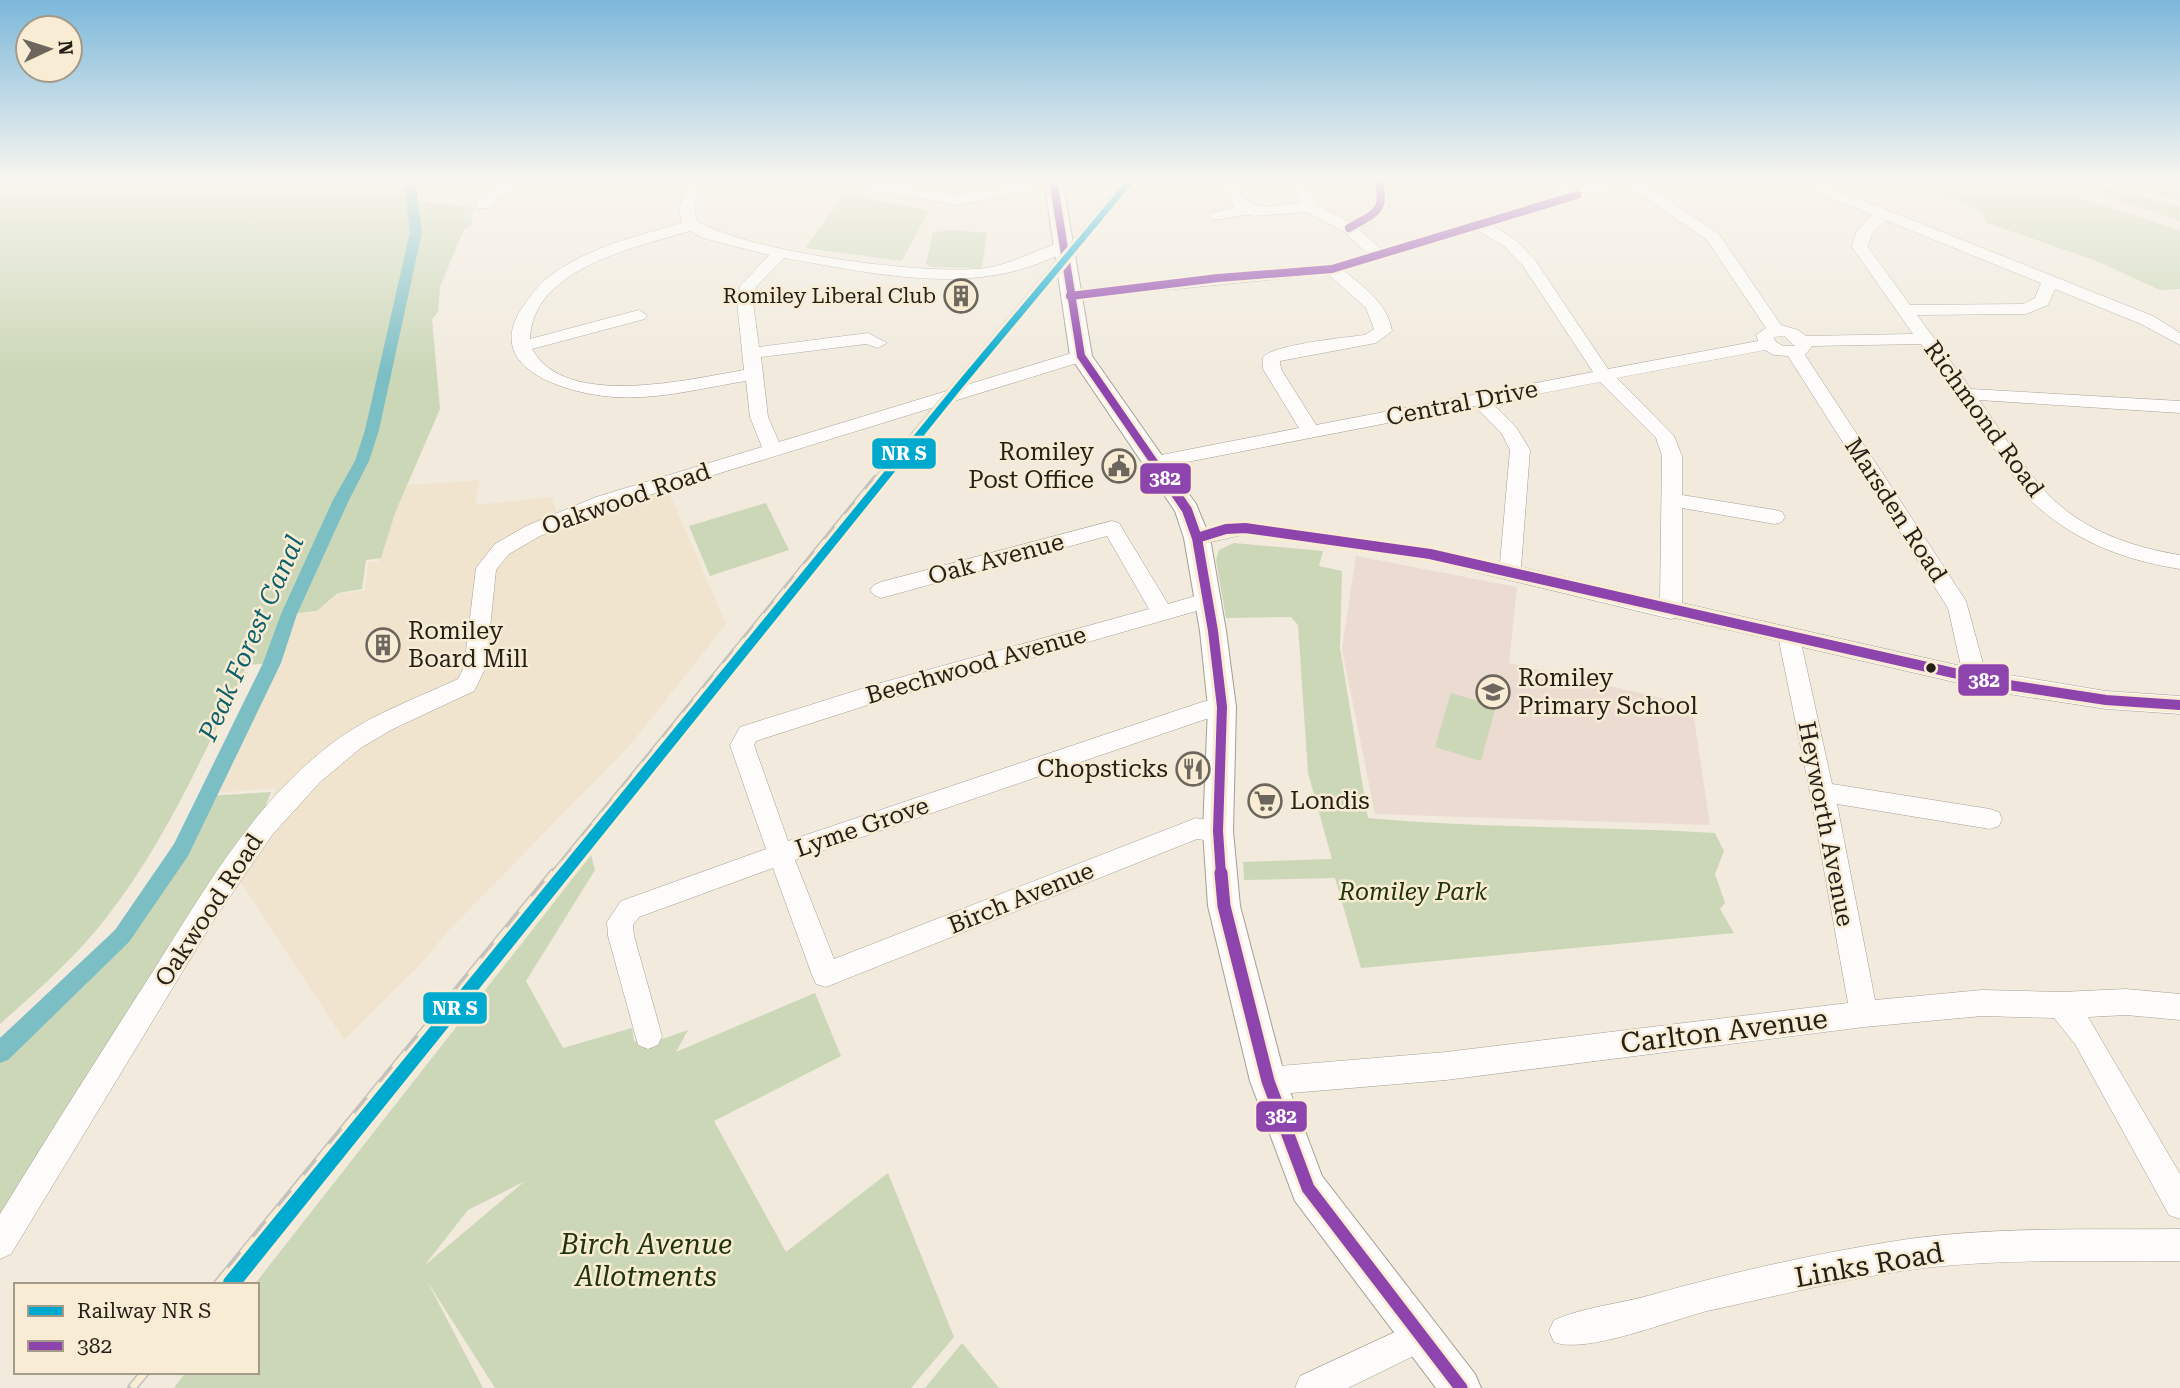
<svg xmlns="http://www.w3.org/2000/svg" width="2180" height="1388" font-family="'Roboto Serif',serif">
  <rect width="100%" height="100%" fill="#f1eadd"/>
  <path fill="#f0e4ce" d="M479 480 475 505 553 497 558 525 667 488 726 624 631 744 448 931 420 965 344 1040 237 876 276 788 215 793 279 655 289 614 317 612 339 594 365 590 368 562H378L400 486Z"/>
  <path fill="#ecdbd0" d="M1356 556 1517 587 1509 663 1692 705 1710 825 1375 814 1342 649Z"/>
  <path fill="#cbd7b7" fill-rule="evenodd" d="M0 179H409L414 201 465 206 475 209 471 215 473 223 464 230 451 260 440 287 438 312 432 319 440 409 395 513 381 558 366 560 362 589 338 593 317 611 289 614 272 663 247 665C205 750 166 842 106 918 76 957 37 991 0 1024Z
    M1910 179H2056L2073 196 2180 230V289L2160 290 2094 260 1987 223 1977 209Z
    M2096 179H2180V200Z
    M2087 182 2180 207V221L2085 189Z
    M844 194 929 210 902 261 805 248Z
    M948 230 987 233 982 268 931 267 926 264 933 233Z
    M766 503 789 550 710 576 689 526Z
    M1234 543 1323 551 1319 566 1342 571 1340 648 1368 818C1484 829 1599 826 1715 833L1724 851 1715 874 1725 903 1720 909 1734 933 1361 968 1335 878 1244 880 1243 862 1332 859 1308 773 1298 625 1291 617 1226 618 1216 560 1219 550Z
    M1451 693 1496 706 1481 761 1435 747Z
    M271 792 252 839 0 1243V1053L122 936 181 850 209 796Z
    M591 855 595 870 526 981 563 1048 632 1028 634 1041 651 1043 688 1030 676 1052 815 993 841 1056 714 1121 786 1252 888 1173 954 1337 911 1388H495L427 1281 483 1388H174L186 1372H257V1285H254ZM525 1181 424 1266 468 1210Z
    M962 1343 999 1388H925Z"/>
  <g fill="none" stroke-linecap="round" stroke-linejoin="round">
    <path fill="#7bbec4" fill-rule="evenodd" d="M403 179H415L422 232 379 430 369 461 349 500 297 614 281 663 188 856 129 942 8 1060 0 1063V1038L115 930 174 844 263 663 281 614 333 500 355 461 365 430 410 232Z"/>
    <defs>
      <path id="minor" d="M506 179H522L487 208H477L474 205 477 202Z
        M689 179H703L694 208 697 221C747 252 927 276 986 268 1013 264 1036 249 1062 242L1070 247C1063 254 1051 258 1042 262 961 295 867 272 784 258L756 287 753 302 759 347 868 333 887 343 878 348 866 344 761 357 768 417 779 442 1075 352 1081 351 1090 356 1087 360 610 507 540 536 509 554 496 570 486 667 474 691 393 729 362 747 320 782 272 835 212 923 11 1254 0 1259V1214C51 1131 103 1049 155 968 206 887 254 803 331 744 369 715 415 699 458 679L464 667 476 568 495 544 526 526 596 497 762 447 750 417 746 381C702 388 658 400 614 397 570 394 481 370 522 308 531 295 540 282 554 273 592 246 638 236 682 223L679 208ZM690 231 703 238 769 255 740 286 737 302 744 370C690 379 565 410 532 349L645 319 647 315 639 310 530 339C532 268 637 247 690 231Z
        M817 179H853L958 195 1051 179 1059 180 1061 183 1054 187 958 205 824 183Z
        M1218 179H1232C1253 216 1262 206 1300 203L1289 179H1303L1316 205 1349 222 1368 212 1374 205 1371 179H1385L1389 205 1379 219 1359 229 1381 249 1565 193 1549 179H1566L1578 189 1610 179H1637L1719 234 1781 325 1798 330 1806 336 1913 334 1852 247 1856 232 1872 215 1789 179H1809L2153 316 2180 333V345L2141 324 2055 289 2048 305 2026 314 1917 315 1971 389 2180 401V413L1979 400C2001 430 2021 465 2046 492 2081 530 2131 547 2180 555V569C2123 560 2074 541 2031 501L1921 344 1812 346 1805 355 1966 601 1985 671 2106 691 2180 696V714L2106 709 2002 693 1802 647 1832 784 1990 809 1999 812 2002 819 1999 826 1990 829 1837 804 1875 1000 1982 990 2061 992 2126 989 2180 994V1020L2126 1015 2088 1017 2180 1174V1219L2169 1215 2075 1044 2054 1018 1982 1016 1864 1027 1446 1080 1268 1095 1258 1091 1254 1081 1258 1071 1268 1067 1446 1052 1848 1003 1810 792 1779 641 1675 618 1671 619 1430 561 1245 535C1229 536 1202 547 1190 543L1187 538 1190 533 1226 522 1245 521 1430 547 1500 563 1510 450 1502 434 1475 406 1156 468 1149 466 1146 462 1149 458 1156 456 1299 428 1263 369C1263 367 1262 360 1263 358 1268 345 1349 337 1365 335L1374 329 1366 308 1328 274 1064 300 1062 296 1070 291 1218 273 1331 264 1367 253 1343 231 1306 212 1254 216C1239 212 1225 222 1211 219L1208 216 1211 213 1235 207ZM1625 184 1707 240 1766 328 1756 335 1758 341 1608 369 1535 260 1517 241 1492 225ZM1885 220 2041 283 2035 298 2023 304 1910 305 1868 247 1872 233ZM1477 230 1505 247 1523 266 1593 372 1316 425 1281 369 1280 361 1376 343 1392 331C1388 304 1364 287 1344 271ZM1784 336 1795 346H1783L1775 341 1774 337ZM1765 350 1774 355 1788 356 1948 608 1961 666 1682 603V508L1775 524 1782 522 1785 517 1782 512 1775 510 1682 495V456L1674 436 1617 378ZM1600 382 1656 438 1662 456 1660 599 1521 567 1530 450 1516 427 1492 403Z
        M1112 521 1119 523 1168 604 1206 593 1214 596 1217 601 1214 606 877 702 756 741 754 745 788 841 1202 702 1222 698 1230 701 1233 707 1230 713 1203 720 795 860 834 959 1196 818 1227 824 1230 831 1227 838 1218 842 1197 839 826 987 816 984 812 975 773 868 639 917 633 925 634 936 662 1036 658 1045 648 1049 638 1045 608 936 607 922 621 901 766 849 730 745 740 727 877 684 1149 609 1107 536 881 598 874 595 870 590 874 585 881 582Z
        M2180 1229V1261C2084 1262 1984 1257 1889 1273 1828 1283 1767 1298 1707 1311 1672 1320 1584 1355 1554 1342L1549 1331 1554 1320C1584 1307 1619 1304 1651 1295 1729 1273 1809 1255 1889 1242 1984 1226 2084 1230 2180 1229Z
        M1421 1320 1432 1325 1437 1336 1432 1347 1348 1388H1295L1300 1376Z"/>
      <path id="major" d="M1044 179H1062L1092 356 1196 504 1210 538 1226 631 1236 707 1233 831 1240 906 1286 1081 1322 1176 1475 1374 1481 1388H1436L1295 1201 1250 1081 1208 906 1203 831 1208 707 1200 631 1184 538 1175 511 1070 356Z"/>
    </defs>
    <use href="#minor" stroke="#a49f95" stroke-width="1"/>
    <use href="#major" stroke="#a49f95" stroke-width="2"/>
    <use href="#minor" fill="#fdfcfa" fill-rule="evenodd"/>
    <use href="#major" fill="#fdfcfa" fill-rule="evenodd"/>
    <defs>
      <path id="rail-far2" d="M875 481 1127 179"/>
      <path id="rail-far1" d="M553 875 876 479"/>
      <path id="rail" d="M217 1285 554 873
        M132 1388 145 1372"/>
    </defs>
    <use href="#rail-far2" stroke="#c3c1be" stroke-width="6"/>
    <use href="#rail-far1" stroke="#c3c1be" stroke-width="8"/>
    <use href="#rail" stroke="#c3c1be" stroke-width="10"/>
    <use href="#rail-far2" stroke="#f9ecd5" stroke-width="4.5" stroke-dasharray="12" stroke-linecap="butt"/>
    <use href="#rail-far1" stroke="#f9ecd5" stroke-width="5" stroke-dasharray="16" stroke-linecap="butt"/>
    <use href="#rail" stroke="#f9ecd5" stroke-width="7" stroke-dasharray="20" stroke-linecap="butt"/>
    <defs>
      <path id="bus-1-far2" d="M1053 179 1081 356 1167 481
        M1349 228C1375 213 1387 212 1378 179
        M1070 296 1218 278 1332 269 1577 195"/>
      <path id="bus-1-far1" d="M1166 479 1187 510 1197 538 1213 631 1222 707 1218 831 1221 875
        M1197 538 1226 529 1245 528 1430 554 2002 684 2106 700 2180 705"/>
      <path id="bus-1" d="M1221 873 1224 906 1268 1081 1308 1188 1461 1388"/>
    </defs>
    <use href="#bus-1-far2" stroke="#f9ecd5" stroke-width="12"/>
    <use href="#bus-1-far1" stroke="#f9ecd5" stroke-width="16"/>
    <use href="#bus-1" stroke="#f9ecd5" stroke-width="18"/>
    <use href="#bus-1-far2" stroke="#8e44ad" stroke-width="8"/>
    <use href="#bus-1-far1" stroke="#8e44ad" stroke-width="10"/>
    <use href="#bus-1" stroke="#8e44ad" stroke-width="13"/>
    <defs>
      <path id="rail-1" d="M1128 179H1136L962 388 241 1285H222L224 1279 956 384Z"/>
    </defs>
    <use href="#rail-1" stroke="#f9ecd5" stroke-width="6"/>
    <use href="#rail-1" fill="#00a9ce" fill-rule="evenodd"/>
  </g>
  <linearGradient id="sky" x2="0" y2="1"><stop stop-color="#7cb8da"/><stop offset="0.48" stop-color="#f9f6f0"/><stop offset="1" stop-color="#f9f6f0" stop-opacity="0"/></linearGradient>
  <rect width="2180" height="373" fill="url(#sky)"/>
  <defs>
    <symbol id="building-ring" viewBox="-11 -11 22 22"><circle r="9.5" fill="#f9ecd5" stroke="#6c665c" stroke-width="1.5"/><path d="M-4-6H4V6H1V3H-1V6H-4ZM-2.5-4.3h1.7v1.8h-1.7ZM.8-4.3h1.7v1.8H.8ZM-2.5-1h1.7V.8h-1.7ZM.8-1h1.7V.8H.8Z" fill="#6c665c"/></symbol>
    <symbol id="civic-ring" viewBox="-11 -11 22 22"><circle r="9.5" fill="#f9ecd5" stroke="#6c665c" stroke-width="1.5"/><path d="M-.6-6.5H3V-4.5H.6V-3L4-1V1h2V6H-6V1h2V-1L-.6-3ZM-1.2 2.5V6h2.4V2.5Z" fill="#6c665c"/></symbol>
    <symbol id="school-ring" viewBox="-11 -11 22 22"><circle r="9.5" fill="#f9ecd5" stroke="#6c665c" stroke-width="1.5"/><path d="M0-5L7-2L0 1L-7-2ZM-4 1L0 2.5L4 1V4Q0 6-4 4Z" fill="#6c665c"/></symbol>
    <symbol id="restaurant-ring" viewBox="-11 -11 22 22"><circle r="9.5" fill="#f9ecd5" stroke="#6c665c" stroke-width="1.5"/><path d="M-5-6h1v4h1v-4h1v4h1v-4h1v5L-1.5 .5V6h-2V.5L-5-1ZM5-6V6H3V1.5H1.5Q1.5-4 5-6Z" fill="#6c665c"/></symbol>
    <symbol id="supermarket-ring" viewBox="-11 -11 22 22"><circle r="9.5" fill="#f9ecd5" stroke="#6c665c" stroke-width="1.5"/><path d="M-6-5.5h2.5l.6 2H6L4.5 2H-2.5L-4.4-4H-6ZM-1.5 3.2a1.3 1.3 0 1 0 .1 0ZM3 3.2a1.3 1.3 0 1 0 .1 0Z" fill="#6c665c"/></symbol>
  </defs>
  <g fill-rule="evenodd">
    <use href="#building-ring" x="942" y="277" width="38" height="38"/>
    <use href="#civic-ring" x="1100" y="447" width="38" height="38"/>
    <use href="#building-ring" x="364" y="626" width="38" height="38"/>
    <use href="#school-ring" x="1474" y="673" width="38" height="38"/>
    <use href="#restaurant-ring" x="1174" y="750" width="38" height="38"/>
    <use href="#supermarket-ring" x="1246" y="782" width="38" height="38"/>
  </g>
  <circle fill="#241f17" stroke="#f9ecd5" stroke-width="2.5" cx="1931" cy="668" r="6"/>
  <g text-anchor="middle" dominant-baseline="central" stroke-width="5" stroke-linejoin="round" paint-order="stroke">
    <g font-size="21" fill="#241f17" stroke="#f9ecd5" text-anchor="end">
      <text x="936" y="296">Romiley Liberal Club</text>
    </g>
    <g font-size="24" fill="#241f17" stroke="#f9ecd5">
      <text transform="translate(1462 403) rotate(-11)">Central Drive</text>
      <text transform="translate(1984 419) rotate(54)">Richmond Road</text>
      <text transform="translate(626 499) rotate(-19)">Oakwood Road</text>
      <text transform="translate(1896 510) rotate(57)">Marsden Road</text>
      <text transform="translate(996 559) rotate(-15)">Oak Avenue</text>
      <text transform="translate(976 665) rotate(-16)">Beechwood Avenue</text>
      <text transform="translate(1826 824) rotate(79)">Heyworth Avenue</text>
      <text transform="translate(862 827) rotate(-19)">Lyme Grove</text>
      <text transform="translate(1021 898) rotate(-22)">Birch Avenue</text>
      <text transform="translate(209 910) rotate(-57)">Oakwood Road</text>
    </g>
    <g font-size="24" fill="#241f17" stroke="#f9ecd5" text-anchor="start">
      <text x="1094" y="452" text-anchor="end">Romiley<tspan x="1094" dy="28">Post Office</tspan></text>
      <text x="408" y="631">Romiley<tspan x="408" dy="28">Board Mill</tspan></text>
      <text x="1518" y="678">Romiley<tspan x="1518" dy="28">Primary School</tspan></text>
      <text x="1168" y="769" text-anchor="end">Chopsticks</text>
      <text x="1290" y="801">Londis</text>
    </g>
    <g font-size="24" font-style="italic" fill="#203609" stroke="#f9ecd5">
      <text x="1413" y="892">Romiley Park</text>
    </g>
    <g font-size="26" font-style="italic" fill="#0d616c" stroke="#f9ecd5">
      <text transform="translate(251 638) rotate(-66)">Peak Forest Canal</text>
    </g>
    <g font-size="28" fill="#241f17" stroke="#f9ecd5">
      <text transform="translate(1724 1031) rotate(-7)">Carlton Avenue</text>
      <text transform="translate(1869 1265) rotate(-10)">Links Road</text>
    </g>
    <g font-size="28" font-style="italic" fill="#203609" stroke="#f9ecd5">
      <text x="646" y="1244">Birch Avenue<tspan x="646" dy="32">Allotments</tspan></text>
    </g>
  </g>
  <g stroke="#f9ecd5" stroke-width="2.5">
    <rect x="871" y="437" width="66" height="33" rx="7" fill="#00a9ce"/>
    <rect x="1139" y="462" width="53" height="33" rx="7" fill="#8e44ad"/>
    <rect x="1957" y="663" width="53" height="34" rx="7" fill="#8e44ad"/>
    <rect x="422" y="991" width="66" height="34" rx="7" fill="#00a9ce"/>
    <rect x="1255" y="1100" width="53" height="33" rx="7" fill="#8e44ad"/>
  </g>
  <g font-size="19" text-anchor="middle" font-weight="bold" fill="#fff">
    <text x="904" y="460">NR S</text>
    <text x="1165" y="485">382</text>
    <text x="1984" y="687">382</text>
    <text x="455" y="1015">NR S</text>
    <text x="1281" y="1123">382</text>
  </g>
  <rect x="14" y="1283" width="245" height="91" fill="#f9ecd5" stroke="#a49a89" stroke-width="2"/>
  <rect x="28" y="1306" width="35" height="10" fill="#00a9ce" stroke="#a49a89" stroke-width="2"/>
  <text x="77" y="1318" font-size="21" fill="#241f17">Railway NR S</text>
  <rect x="28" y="1341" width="35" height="10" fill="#8e44ad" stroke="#a49a89" stroke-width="2"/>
  <text x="77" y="1353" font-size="21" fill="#241f17">382</text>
  <g transform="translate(49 49) rotate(86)"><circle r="33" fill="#f9ecd5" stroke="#a49a89" stroke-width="2"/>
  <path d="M0-5L12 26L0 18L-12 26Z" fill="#6c665c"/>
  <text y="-10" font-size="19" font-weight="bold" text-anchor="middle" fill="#241f17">N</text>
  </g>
</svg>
